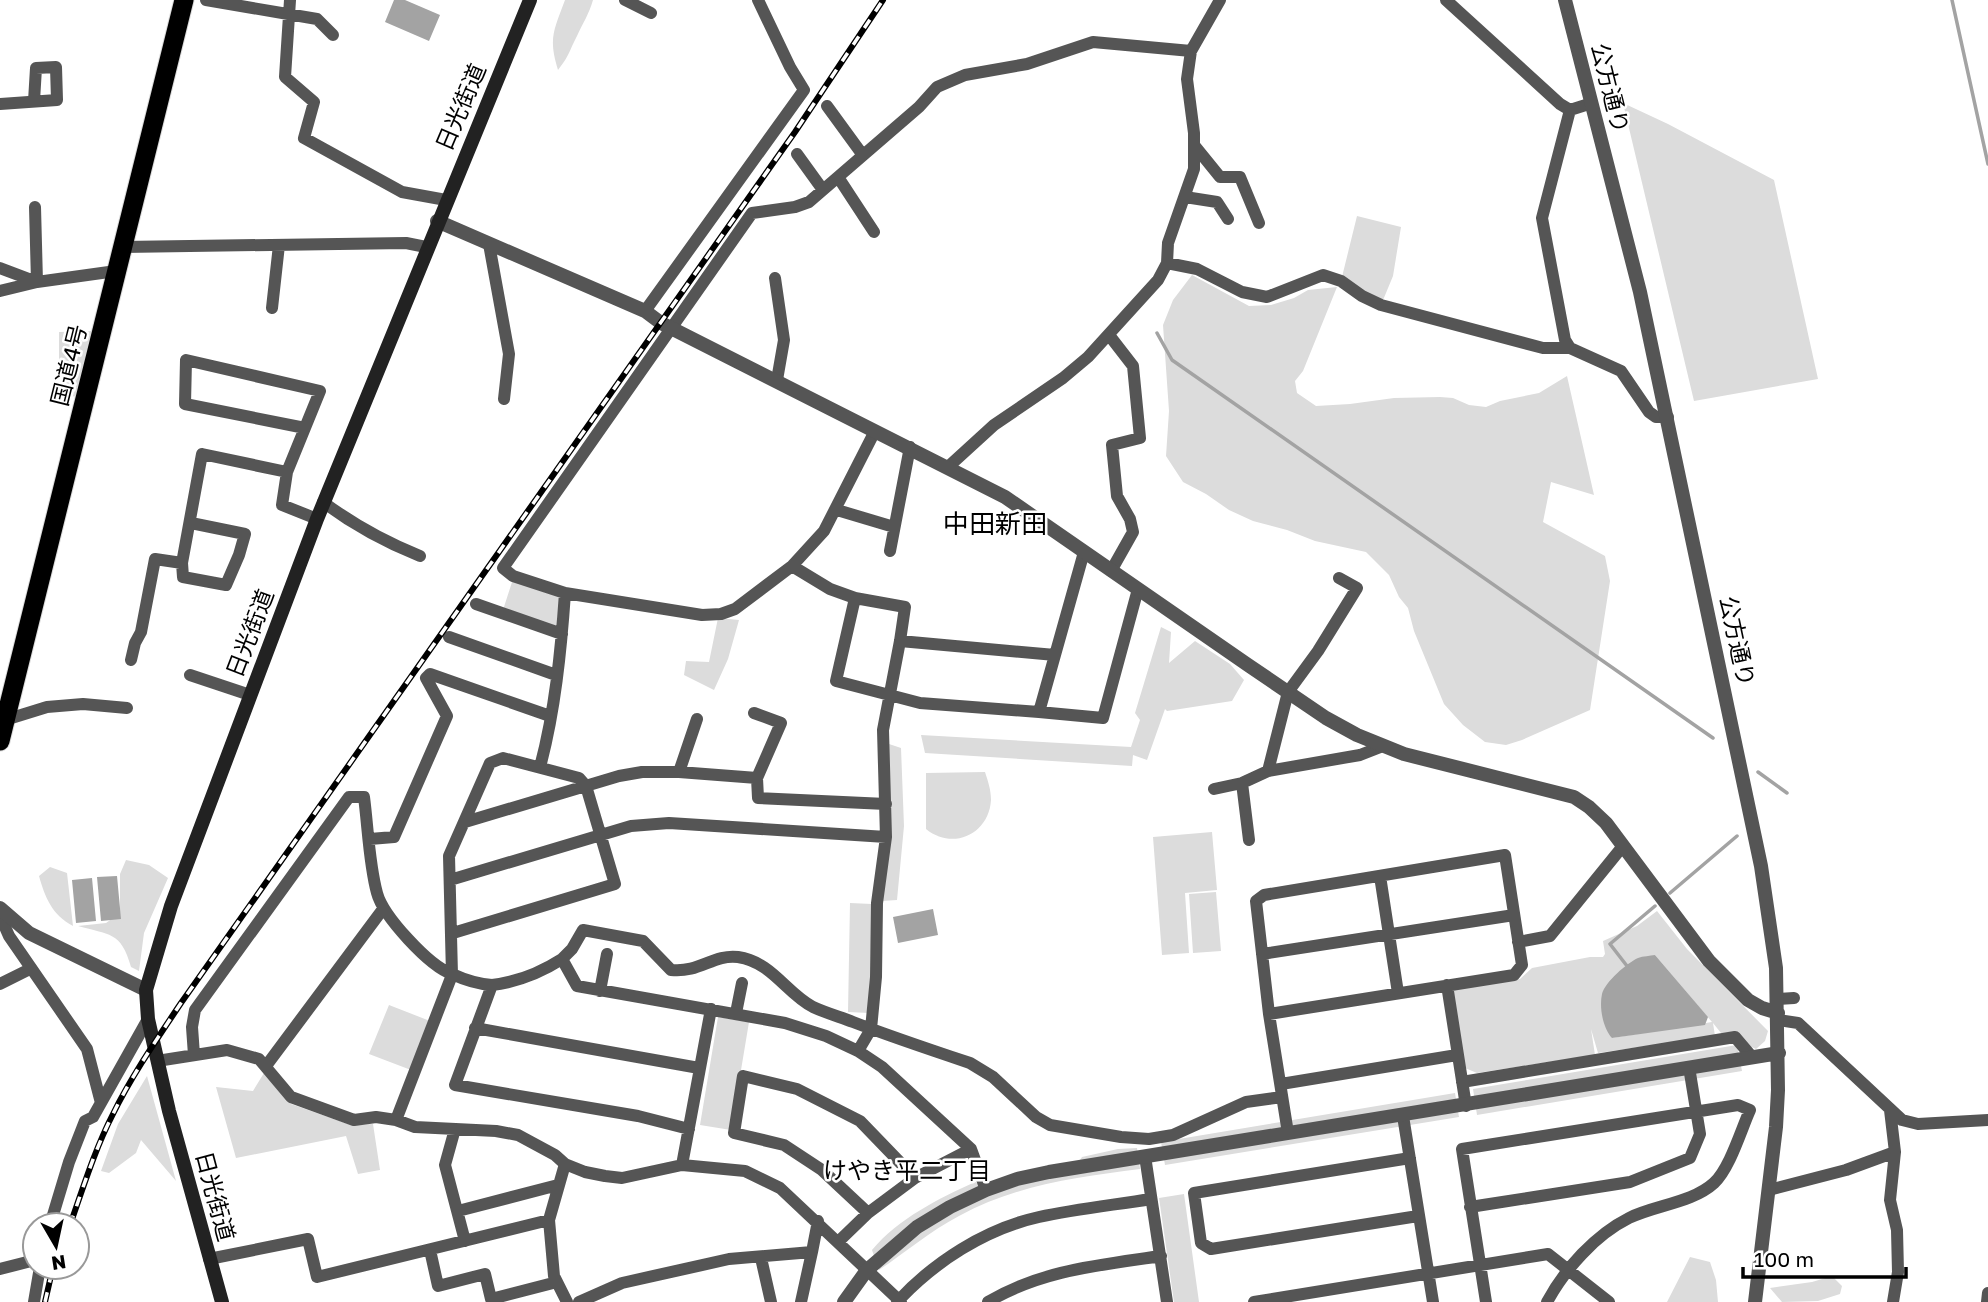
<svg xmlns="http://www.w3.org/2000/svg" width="1988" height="1302" font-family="'Golos Text','Noto Sans JP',sans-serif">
  <rect width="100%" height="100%" fill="#fff"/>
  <path fill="#dcdcdc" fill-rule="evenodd" d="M565 0H593C589 14 583 23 577 36 569 51 570 55 558 70 548 38 554 30 565 0Z
    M1623 103 1668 124 1774 180 1818 379 1694 401Z
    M1357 216 1401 227 1393 276 1381 305 1341 281Z
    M1192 275 1249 306 1271 305 1294 298 1308 290 1337 287 1303 371 1295 381 1297 393 1316 406 1350 404 1394 398 1440 397 1453 398 1469 405 1486 407 1500 401 1539 393 1567 376 1594 495 1551 482 1543 522 1605 556 1610 581 1590 710 1522 740 1506 745 1485 742 1463 725 1444 704 1414 631 1408 608 1399 597 1389 575 1366 552 1315 541 1287 530 1253 521 1229 510 1206 494 1183 482 1166 456 1169 411 1163 325 1173 300Z
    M93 331 77 396 68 397 59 373V332Z
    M513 579 562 594 559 631 503 610Z
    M718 618 739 620 728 659 714 690 684 675 686 661 709 662Z
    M1161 627 1171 632 1169 663 1195 641 1230 664 1244 680 1232 701 1167 711 1165 709 1147 760 1133 755 1132 766 925 753 921 735 1131 747 1140 720 1135 713Z
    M889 744 901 748 904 826 897 900 882 901Z
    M985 772C988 781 991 790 991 800 989 834 953 851 926 829V773Z
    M1212 832 1217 890 1185 893 1189 953 1162 955 1153 837Z
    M126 860 149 865 168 878 144 933 139 971 131 967C121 931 109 935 78 926L106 923 120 913V874Z
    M50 867 67 873 73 926C52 915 45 897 39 876Z
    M1216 892 1221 951 1193 953 1189 894Z
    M850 903 872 904 869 1013 848 1012Z
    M1657 911 1687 949 1768 1031 1765 1041 1756 1049 1721 1033 1713 1023 1715 1036 1598 1053 1591 1029 1595 1055 1477 1073 1465 1068 1452 988 1520 979 1532 968 1590 957H1603L1605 954 1603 941 1637 926ZM1655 955 1712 1022 1612 1038Z
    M389 1005 430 1021 411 1070 369 1054Z
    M718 1017 749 1022 731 1130 700 1125Z
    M1737 1045 1742 1071 1477 1115 1473 1089Z
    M264 1073 291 1104 351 1125 373 1124 380 1170 358 1174 346 1136 236 1158 216 1087 253 1091Z
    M147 1076 176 1181 141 1140 136 1153 109 1173 101 1171 118 1124Z
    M1455 1093 1459 1117 1165 1165 1161 1142Z
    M1137 1148 1140 1169C1077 1177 1016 1185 959 1216 930 1231 906 1252 879 1270L872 1250C899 1218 938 1199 975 1182L995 1191 1072 1171 1082 1157 1118 1149Z
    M1184 1194 1199 1302H1174L1159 1198Z
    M1690 1257 1710 1262 1716 1280 1718 1302H1667Z
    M1832 1276 1842 1286 1840 1294 1818 1301 1782 1302 1770 1288 1812 1282Z"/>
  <path fill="#a3a3a3" d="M394 0H405L440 15 429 41 385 22Z
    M117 876 121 919 101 921 97 877Z
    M92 878 96 921 76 923 72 880Z
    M933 909 938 935 898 943 893 917Z
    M1655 955 1708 1017 1705 1025 1612 1038C1603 1028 1599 1008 1602 994 1605 982 1627 963 1638 958 1643 956 1650 956 1655 955Z"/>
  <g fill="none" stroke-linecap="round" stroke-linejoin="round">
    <path stroke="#a3a3a3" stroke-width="3.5" d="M1952 0 1988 164
      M1157 333 1172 360 1713 738
      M1758 772 1787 793
      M1670 893 1737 836
      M1627 966 1610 944 1655 906"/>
    <defs>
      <path id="trunk" d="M0 741 184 0"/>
    </defs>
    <use href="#trunk" stroke="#dbdbdb" stroke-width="21"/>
    <path stroke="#555" stroke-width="12" d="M206 0 317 19 333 35
      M290 0 285 77 314 102 304 138 402 192 446 200
      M625 0 651 13
      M1446 0 1560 104 1570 110 1592 103
      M0 104 57 100 56 67 36 68 34 101
      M827 106 862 154
      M1570 110 1542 218 1565 340 1570 348
      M1194 145 1220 177H1240L1259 223
      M797 154 823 190
      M838 177 874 232
      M1185 197 1217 202 1228 219
      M489 244 509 354 504 399
      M123 247 406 243 426 247
      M1167 263 1197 269 1242 292 1267 297 1323 275 1341 281 1362 296 1381 305 1543 348H1570L1621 371 1649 412 1656 417H1668
      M0 268 37 282 35 207
      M775 278 784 340 777 380
      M0 291 37 282 116 271
      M272 308 279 245
      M645 311 804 90 790 67 758 0
      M1109 335 1133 366 1140 438 1112 445 1117 496 1130 519 1133 532 1111 571
      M875 431 824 531 792 566 735 609 721 614 702 615 565 593 513 576 503 568 752 213 795 207 809 202 919 107 937 87 965 75 1027 64 1093 42 1191 51
      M948 467 994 425 1063 378 1088 357 1158 280 1167 263 1168 243 1194 169V133L1187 79 1191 51 1220 0
      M287 472 320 391 186 360 185 404 305 428
      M323 502C354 525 385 542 420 556
      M837 510 894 527
      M890 551 910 447
      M182 563 183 577 226 585 239 555 245 534 191 523
      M855 598 836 681 920 703 1039 712 1084 552
      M476 604 562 634
      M449 637 556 675
      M900 641 1055 655
      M131 660 135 643 141 632 155 559 182 563 202 454 287 472 282 505 317 519
      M190 675 250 695
      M1039 712 1103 718 1138 589
      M754 713 781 723 757 778
      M5 720 47 707 83 704 127 708
      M540 767C555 711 561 651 565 593
      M1268 771 1360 755 1383 746
      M679 772 697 719
      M1242 783 1249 840
      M1214 789 1242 783 1268 771 1288 692 1318 651 1357 588 1339 578
      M465 822 619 776 642 772H679L757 778 758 798 886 804
      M370 839 394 837 447 716 426 678 430 674 550 716
      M1380 876 1398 993
      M450 880 631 826 669 823 886 837 883 730 900 641 905 607 855 598 830 589 792 566
      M4 913 2 920 9 936 87 1049 101 1103
      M1518 942 1550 936 1623 846
      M1262 954 1514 915
      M562 959 572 949 583 930 643 941 671 970C700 973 713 954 738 957 772 962 786 993 813 1007 826 1013 840 1017 853 1022 892 1037 931 1050 970 1063L993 1077 1036 1117 1050 1125 1121 1137 1149 1139 1173 1135 1246 1102 1282 1097
      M0 984 30 969
      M1447 985 1466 1106
      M600 991 607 954
      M1777 999 1794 998
      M736 1013 742 983
      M1269 1014 1514 975 1522 965 1505 855 1264 895 1256 901 1269 1014 1288 1133
      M1778 1020 1798 1023 1902 1120 1918 1124 1988 1120
      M475 1028 699 1068
      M858 1051 871 1029 876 977 877 903 886 837
      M194 1055 192 1027 195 1010 349 797H364C368 827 369 864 377 893 383 916 429 966 452 974 465 980 477 984 492 985
      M157 1061 227 1050 259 1059 291 1097 354 1120 376 1117 396 1120 415 1127 496 1131 518 1135 555 1155 565 1164 585 1172 605 1176 622 1178 682 1165 745 1171 780 1188 901 1302
      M266 1066 383 909
      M1462 1082 1735 1037 1752 1057
      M1281 1084 1457 1055
      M1403 1116 1433 1302
      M396 1120 452 975 449 856 490 763 503 758 579 778 586 786 615 884 453 933
      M455 1129 445 1165 465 1241
      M689 1129 638 1116 455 1085 492 985C518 982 540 973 562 959L577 986 785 1023 826 1036 858 1051 882 1067 971 1149 986 1190
      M1145 1156 1167 1302
      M1410 1158 1194 1193 1201 1243 1211 1249 1418 1216
      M565 1164 549 1220 554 1276 567 1302
      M682 1165 711 1009
      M1769 1190 1846 1170 1895 1152 1890 1110
      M1470 1207 1630 1182 1690 1158 1700 1134 1689 1067
      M458 1211 558 1185
      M868 1213 822 1170 784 1145 734 1133 743 1076 797 1089 860 1121 915 1178
      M50 1225 69 1162 85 1121 93 1117 148 1019
      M838 1242 868 1213 915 1178 971 1149
      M430 1250 438 1286 485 1274 491 1299 557 1282
      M812 1252 818 1221
      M761 1258 771 1302
      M209 1259 308 1239 317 1277 549 1220
      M0 1269 35 1260
      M34 1302 40 1267
      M579 1302 622 1283 729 1259 812 1252 801 1302
      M897 1302C934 1262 985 1229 1039 1217 1076 1209 1114 1205 1151 1199
      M988 1302C1041 1270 1101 1265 1161 1256
      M1254 1302 1548 1254 1609 1302
      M1486 1302 1462 1149 1738 1105 1750 1110C1741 1130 1730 1168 1714 1183 1692 1203 1655 1205 1629 1218 1595 1235 1565 1269 1547 1302
      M1893 1302 1898 1272 1897 1230 1890 1200 1895 1152
      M1987 1302 1988 1293"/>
    <path stroke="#555" stroke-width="14" d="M1565 0 1640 292 1761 866 1776 968 1778 1090 1776 1127 1755 1302
      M437 221 645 311 661 323 1005 497 1248 665 1326 718 1357 735 1404 754 1574 797 1589 807 1606 823 1709 961 1748 1000 1762 1008 1778 1013
      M0 908 29 933 146 990
      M844 1302 867 1270 917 1227 950 1207 986 1190 1017 1179 1049 1172 1779 1053"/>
    <path stroke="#222" stroke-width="14" d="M222 1302 169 1111 148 1019 146 990 171 906 317 519 530 0"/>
    <use href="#trunk" stroke="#000" stroke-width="19"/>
    <defs>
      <path id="rail" d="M70 1225C83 1188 95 1149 113 1114 132 1075 157 1039 181 1003L795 132 883 0
        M45 1302 53 1267"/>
    </defs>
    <use href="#rail" stroke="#000" stroke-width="6"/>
    <use href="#rail" stroke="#fff" stroke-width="3.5" stroke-dasharray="10" stroke-linecap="butt"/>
  </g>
  <g text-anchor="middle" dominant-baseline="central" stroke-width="5" stroke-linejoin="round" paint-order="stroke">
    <g font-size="23" fill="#000" stroke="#fff">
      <text transform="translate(1611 88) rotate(76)">公方通り</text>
      <text transform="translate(460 107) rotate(-67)">日光街道</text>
      <text transform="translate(68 365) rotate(-76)">国道4号</text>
      <text transform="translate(249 633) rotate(-69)">日光街道</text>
      <text transform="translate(1738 641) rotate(78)">公方通り</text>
      <text transform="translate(216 1196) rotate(75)">日光街道</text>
    </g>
    <g font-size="24" fill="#000" stroke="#fff">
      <text x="907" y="1169">けやき平二丁目</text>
    </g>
    <g font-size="26" fill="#000" stroke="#fff">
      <text x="995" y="523">中田新田</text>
    </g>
  </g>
  <g transform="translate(56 1246) rotate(171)"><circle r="33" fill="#ffffff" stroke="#999999" stroke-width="2"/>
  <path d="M0-5L12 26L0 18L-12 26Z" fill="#000000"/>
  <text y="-10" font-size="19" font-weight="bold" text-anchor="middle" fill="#000000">N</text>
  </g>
  <path d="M1743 1267v10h163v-10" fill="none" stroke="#000000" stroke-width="3.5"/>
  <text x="1754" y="1267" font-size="21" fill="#000000" stroke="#ffffff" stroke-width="5" paint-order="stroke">100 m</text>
</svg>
